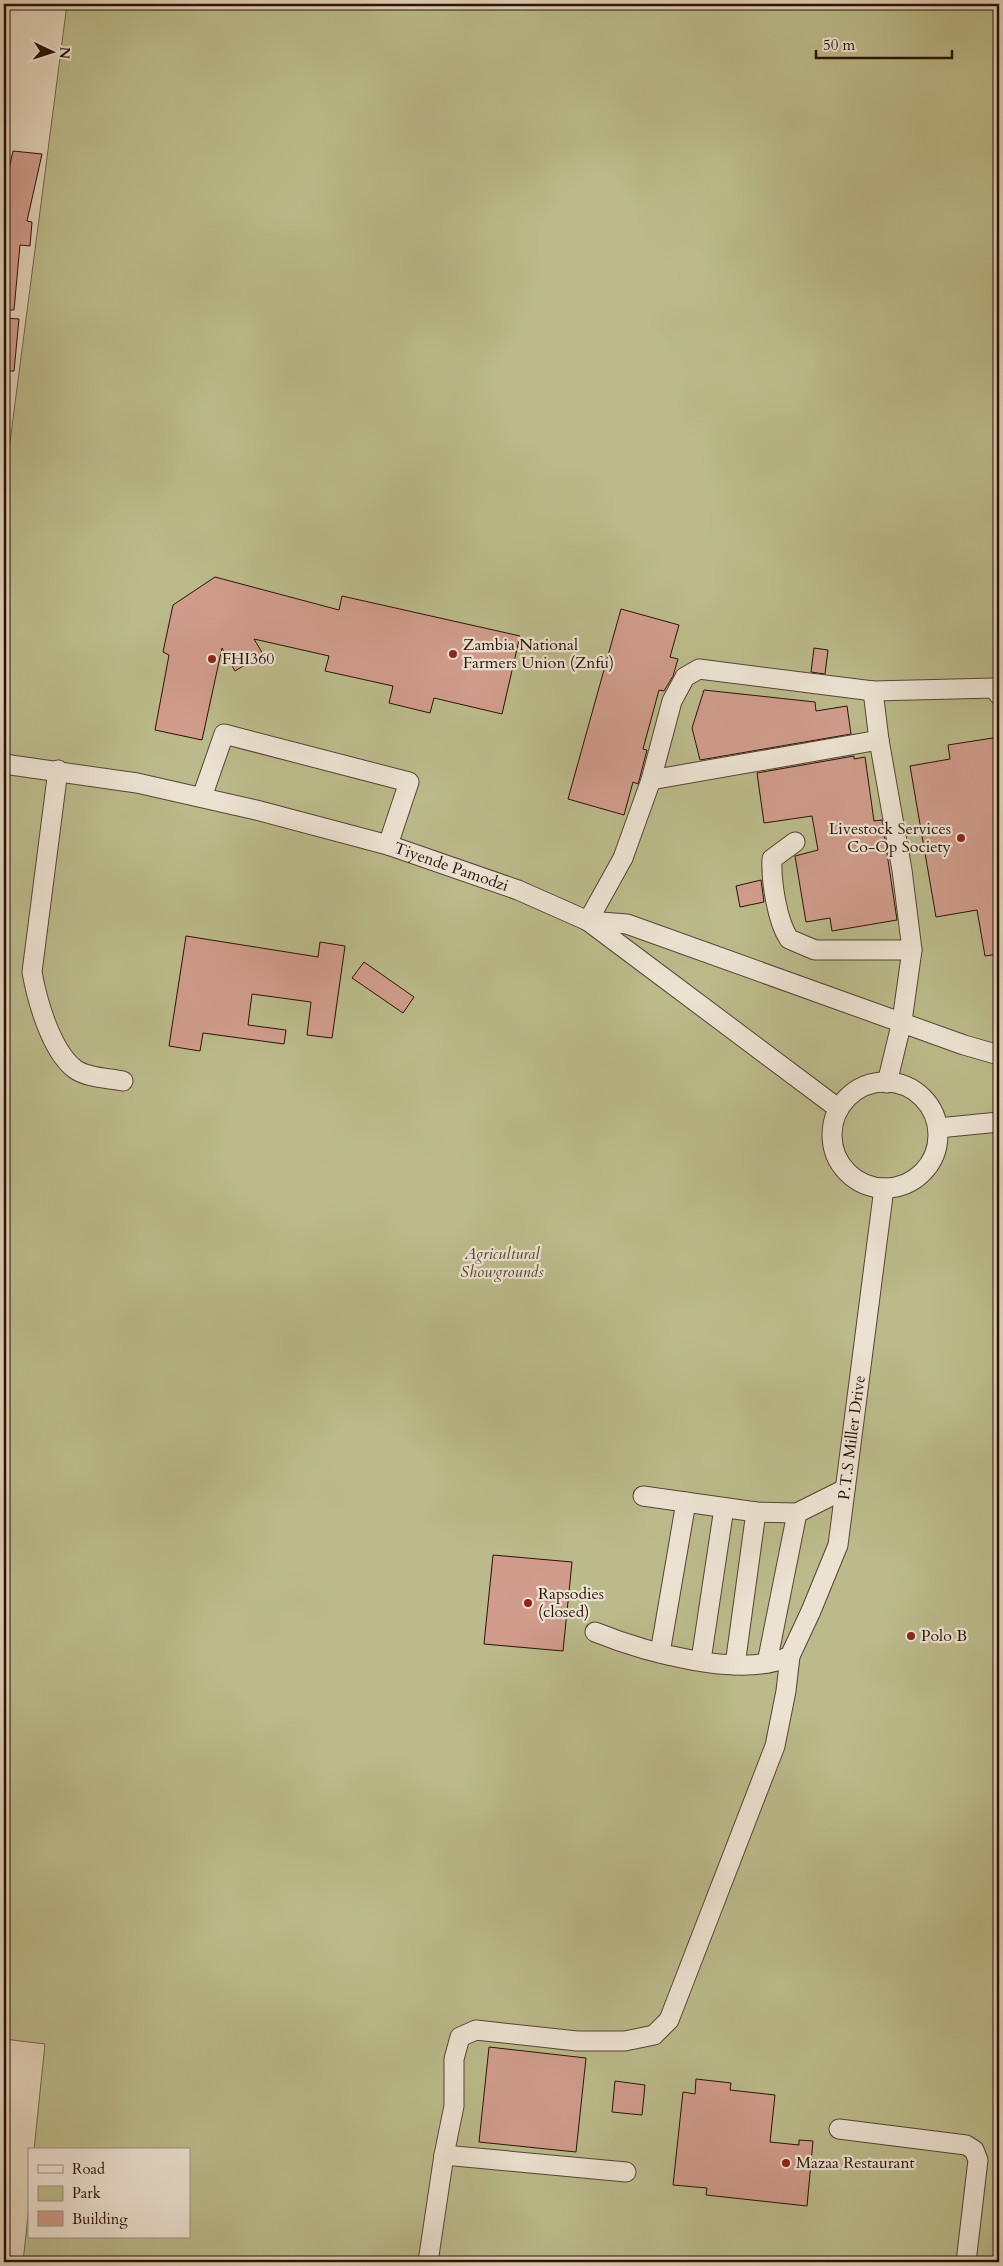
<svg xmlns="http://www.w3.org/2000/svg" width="1003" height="2266" font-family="Cardo,serif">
  <rect width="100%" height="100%" fill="#e2d3b9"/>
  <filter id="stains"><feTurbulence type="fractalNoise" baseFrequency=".004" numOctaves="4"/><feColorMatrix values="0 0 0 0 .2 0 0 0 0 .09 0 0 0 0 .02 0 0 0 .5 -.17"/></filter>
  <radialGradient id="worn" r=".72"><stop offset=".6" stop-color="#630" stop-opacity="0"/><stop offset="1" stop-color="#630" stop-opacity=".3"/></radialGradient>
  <path fill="#bbba8a" stroke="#726648" d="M67 4H999V2262H23L29 2206V2237H189V2150H34L45 2044 4 2039V488Z"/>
  <path fill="#d19c8c" stroke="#2a1107" d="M13 151 42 154 27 221 32 222 30 246 20 245 14 310H4V191Z
    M4 318 19 319 14 371H4Z
    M215 577 339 610 342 596 520 636 502 714 434 698 430 713 389 703 393 686 325 671 329 656 254 639 263 654 235 671 222 648 202 740 155 730 169 655 163 652 173 605Z
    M621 609 679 625 670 657 678 659 673 676 664 691 659 690 643 749 647 750 640 777 638 784 633 782 624 815 568 799Z
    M814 648 828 650 825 674 811 672Z
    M704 690 815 702 816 711 847 706 851 734 700 760 692 728Z
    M999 737V954L985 956 977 910 936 917 910 766 950 759 948 745Z
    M854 756V759L865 757 874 821 882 820 897 920 832 931 830 918 806 922 795 856 818 850 812 816 764 823 757 773Z
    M761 880 764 902 740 907 736 886Z
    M186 936 318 957 320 942 345 946 332 1038 307 1035 311 1002 252 994 248 1025 286 1030 284 1044 203 1033 200 1051 169 1046Z
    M364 962 414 997 403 1013 352 978Z
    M493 1555 572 1562 563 1651 484 1644Z
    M489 2047 586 2058 576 2152 479 2142Z
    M696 2079 731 2083 730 2090 775 2095 770 2142 799 2145V2140L813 2141 807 2206 706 2195 707 2188 673 2185 683 2092 695 2094Z
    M615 2081 645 2085 642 2115 612 2112Z"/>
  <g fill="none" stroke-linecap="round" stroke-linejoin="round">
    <defs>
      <g id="minor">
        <path d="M873 691 879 740 902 870 912 950 902 1021 887 1083"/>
        <path id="s1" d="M4 764 137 783 256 810 388 845 518 890 588 921 839 1109"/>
        <path d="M58 770 32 972C37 1000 51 1051 75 1069 87 1078 108 1078 123 1081"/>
        <path d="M651 780 879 740"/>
        <path d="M202 797 224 734 409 782 388 845"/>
        <path d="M795 842 772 859C771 881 777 921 789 939L815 950H912"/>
        <path d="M588 921 623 858 651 780 672 701 685 677 699 669 873 691 994 688 999 695"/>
        <path d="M588 921 627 924 964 1045 999 1055"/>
        <circle cx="885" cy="1135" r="53"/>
        <path d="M938 1128 999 1122"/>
        <path d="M643 1496 756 1512 797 1513 845 1489"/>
        <path id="s2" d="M595 1632C642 1651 742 1680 790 1656L811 1611 838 1545 884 1188"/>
        <path d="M660 1653 686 1502"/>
        <path d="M701 1660 724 1508"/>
        <path d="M767 1663 797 1513"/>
        <path d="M735 1665 756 1512"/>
        <path d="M839 2129 966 2145 974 2150 978 2160 966 2262"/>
        <path d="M444 2155 454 2106V2059L460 2037 476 2030 577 2041H625L654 2035 669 2020 775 1746 786 1691 790 1656"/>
        <path d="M428 2262 444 2155 626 2172"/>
      </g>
    </defs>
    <use href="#minor" stroke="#584234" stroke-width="21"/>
    <use href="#minor" stroke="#ece2d2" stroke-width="19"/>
  </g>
  <g fill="#8f2418" stroke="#ece2d2" stroke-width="2">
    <circle cx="453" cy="654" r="5"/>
    <circle cx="212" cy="659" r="5"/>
    <circle cx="961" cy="838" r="5"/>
    <circle cx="528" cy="1603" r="5"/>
    <circle cx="911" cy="1636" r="5"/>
    <circle cx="786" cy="2163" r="5"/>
  </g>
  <g text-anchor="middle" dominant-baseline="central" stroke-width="4.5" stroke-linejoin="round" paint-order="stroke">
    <g font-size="16" fill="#2a1107" stroke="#ece2d2" text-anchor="start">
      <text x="463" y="645">Zambia National<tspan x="463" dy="18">Farmers Union (Znfu)</tspan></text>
      <text x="222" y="659">FHI360</text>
      <text x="951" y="829" text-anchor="end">Livestock Services<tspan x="951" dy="18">Co-Op Society</tspan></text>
      <text x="538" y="1594">Rapsodies<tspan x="538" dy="18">(closed)</tspan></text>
      <text x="921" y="1636">Polo B</text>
      <text x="796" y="2163">Mazaa Restaurant</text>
    </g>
    <g font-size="16" fill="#2a1107" stroke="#ece2d2">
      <text stroke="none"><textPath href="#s1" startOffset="460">Tiyende Pamodzi</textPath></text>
      <text stroke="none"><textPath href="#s2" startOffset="430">P.T.S Miller Drive</textPath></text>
    </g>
    <g font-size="16" font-style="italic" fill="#56442e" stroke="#ece2d2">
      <text x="502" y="1254">Agricultural<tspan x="502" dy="18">Showgrounds</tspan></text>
    </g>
  </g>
  <rect width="1003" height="2266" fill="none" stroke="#e2d3b9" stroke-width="20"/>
  <rect x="5" y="5" width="993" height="2256" fill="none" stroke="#2a1107" stroke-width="2.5"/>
  <rect x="10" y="10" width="983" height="2246" fill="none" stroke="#2a1107"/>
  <rect x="28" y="2148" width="162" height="90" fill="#ece2d2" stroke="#9e8e81"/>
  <rect x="38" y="2165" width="25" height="8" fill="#ece2d2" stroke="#9e8e81"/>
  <text x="72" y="2174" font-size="15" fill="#2a1107">Road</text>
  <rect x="38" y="2186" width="25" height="15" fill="#bbba8a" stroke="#9e8e81"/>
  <text x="72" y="2198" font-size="15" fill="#2a1107">Park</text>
  <rect x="38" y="2211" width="25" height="15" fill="#d19c8c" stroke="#9e8e81"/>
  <text x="72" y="2224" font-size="15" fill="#2a1107">Building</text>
  <g transform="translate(52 52) rotate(94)" stroke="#ece2d2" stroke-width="4" paint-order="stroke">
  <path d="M0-4L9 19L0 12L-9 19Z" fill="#2a1107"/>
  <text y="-8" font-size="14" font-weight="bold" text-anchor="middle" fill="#2a1107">N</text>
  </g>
  <path d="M816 50v8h136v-8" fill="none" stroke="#2a1107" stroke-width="2.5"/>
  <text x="823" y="50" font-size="15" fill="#2a1107" stroke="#ece2d2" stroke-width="4" paint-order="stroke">50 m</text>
  <rect width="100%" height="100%" filter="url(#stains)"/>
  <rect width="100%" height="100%" fill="url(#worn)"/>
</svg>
